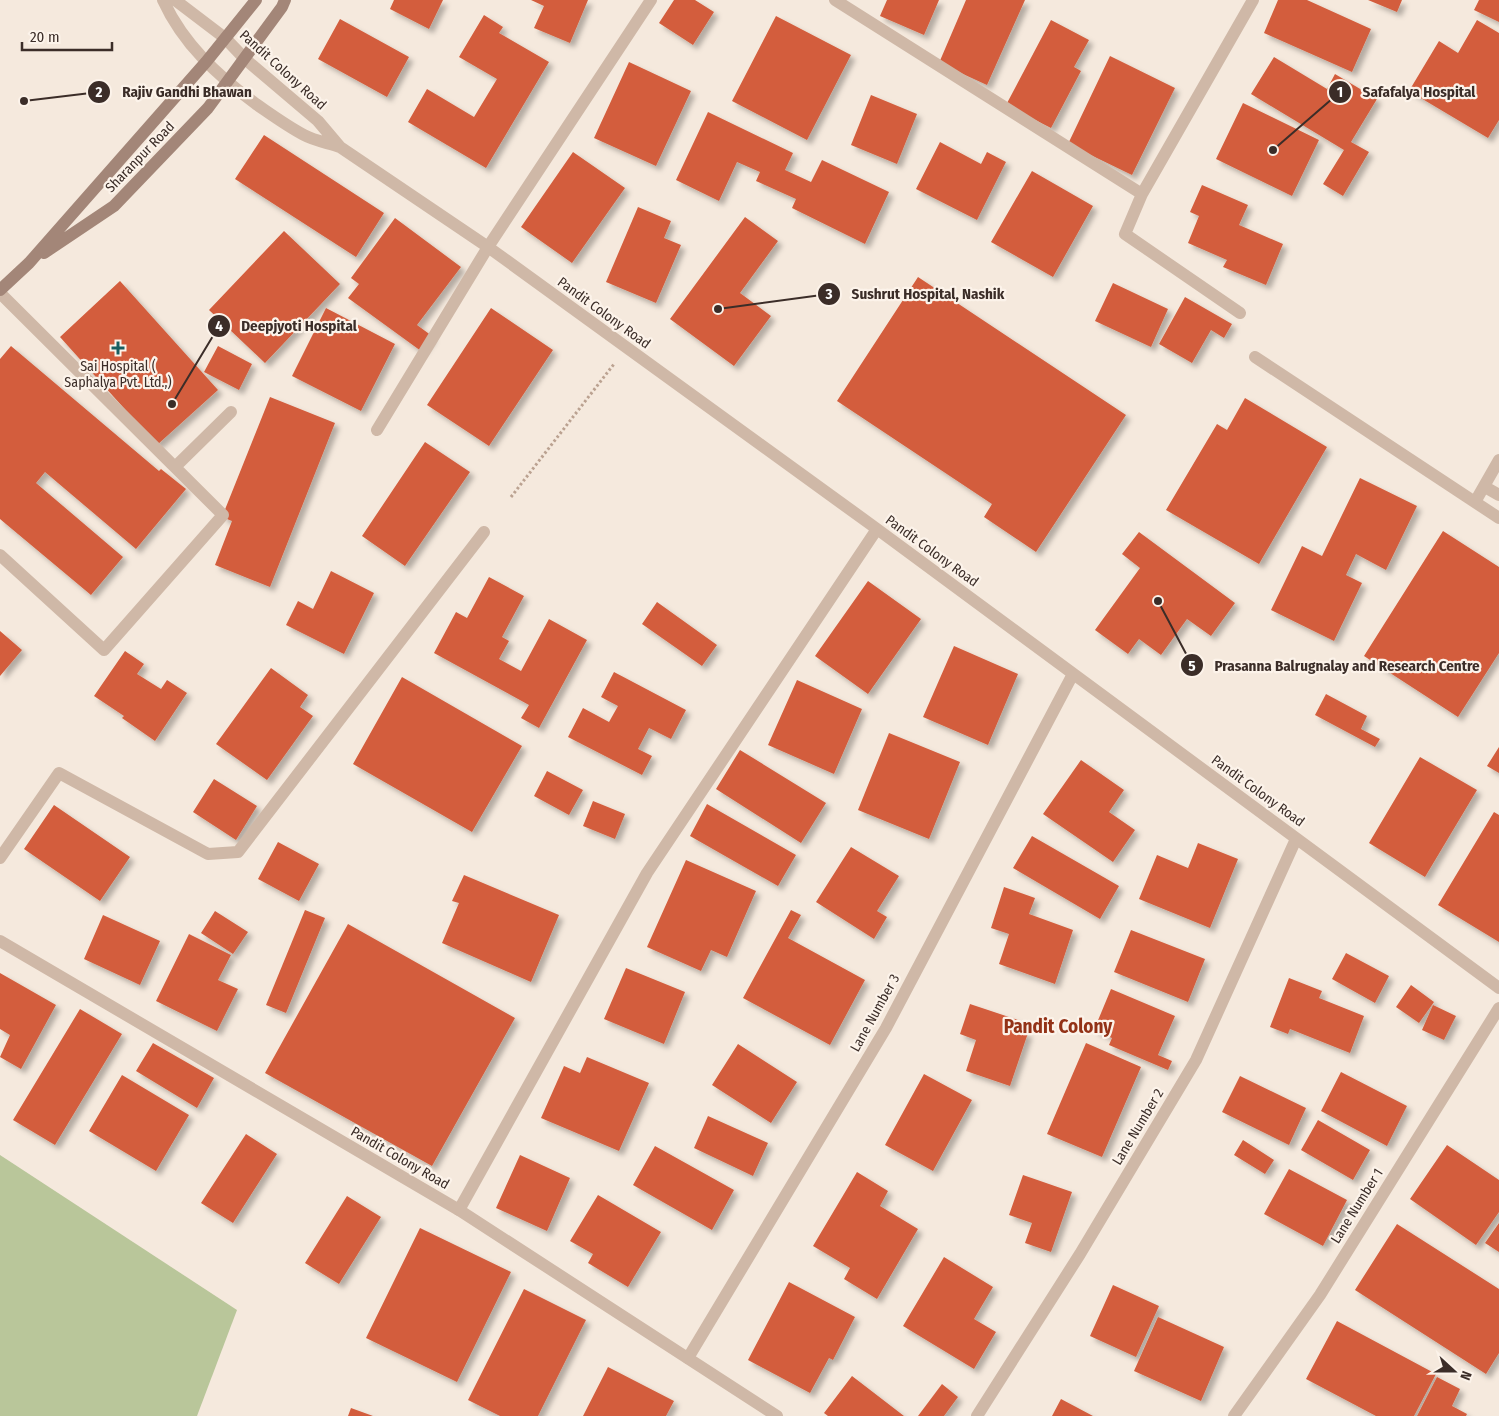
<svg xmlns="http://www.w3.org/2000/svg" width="1499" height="1416" font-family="'Fira Sans Condensed',sans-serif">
  <defs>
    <filter id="shadow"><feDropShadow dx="4.5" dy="4.5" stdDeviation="2.5" flood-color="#0004"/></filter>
  </defs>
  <rect width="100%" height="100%" fill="#f5e9dd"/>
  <path fill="#b9c69a" d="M0 1155 237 1310 197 1416H0Z"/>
  <path fill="#d35d3c" filter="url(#shadow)" d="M394 0H443L429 29 390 9Z
    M531 0H588L570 43 534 28 544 6Z
    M674 0H695L714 12 693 45 659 23Z
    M887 0H939L924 35 880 16Z
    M966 0H1025L987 85 939 63Z
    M1278 0H1307L1371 29 1352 72 1264 33Z
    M1368 0H1402L1397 12Z
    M1479 0H1499V22L1474 10Z
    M484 15 503 27 499 33 549 62 486 168 408 122 427 89 474 117 497 79 459 57Z
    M776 16 851 55 807 140 732 101Z
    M340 19 409 57 387 97 318 59Z
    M1051 20 1089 40 1074 67 1081 71 1051 128 1006 105Z
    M1477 20 1499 33V120L1488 138 1409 91 1439 41 1458 53Z
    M1110 56 1175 88 1132 175 1068 144Z
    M1274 57 1327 89 1335 74 1377 99 1351 142 1369 152 1343 196 1323 184 1344 150 1251 94Z
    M629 62 691 91 656 166 594 138Z
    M871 95 917 114 897 164 851 145Z
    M1243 103 1319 140 1292 196 1216 159Z
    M708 112 793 153 785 170 811 182 822 160 889 192 865 244 792 208 796 199 756 181 760 172 737 162 719 201 676 180Z
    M264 135 384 213 356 257 235 179Z
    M940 142 981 164 987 152 1006 162 977 220 916 189Z
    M573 152 625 188 572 263 521 227Z
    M1032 171 1093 206 1053 277 991 242Z
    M1202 185 1248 205 1239 225 1283 244 1266 285 1223 267 1227 260 1188 243 1199 216 1190 212Z
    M638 207 671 221 664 238 681 245 656 303 606 282Z
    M745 217 778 241 740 293 771 316 734 366 670 319Z
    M395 218 461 267 417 325 432 336 421 351 348 298 359 284 351 278Z
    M284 231 340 284 265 363 209 310Z
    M918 277 1126 415 1036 552 984 517 992 504 837 401Z
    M120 281 218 390 157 445 60 337Z
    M1113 283 1168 309 1151 347 1095 321Z
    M1185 297 1232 324 1224 338 1211 330 1192 363 1159 344Z
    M326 308 395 344 361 411 292 376Z
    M491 308 553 350 489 446 427 405Z
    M11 346 159 471 161 469 186 489 136 549 45 472 36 483 123 557 91 595 0 519V359Z
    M218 346 252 364 239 390 204 372Z
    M270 397 335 423 270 587 215 565 232 521 222 517Z
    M1245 398 1327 447 1259 564 1166 510 1217 424 1227 430Z
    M425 442 470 472 405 566 362 536Z
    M1360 478 1417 506 1386 570 1356 554 1346 575 1362 583 1334 641 1271 610 1302 546 1322 556Z
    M1443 531 1499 567V653L1458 717 1364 656Z
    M1139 532 1235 603 1211 636 1187 619 1161 655 1139 639 1128 654 1095 630 1140 568 1122 554Z
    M331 571 374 593 344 654 286 625 298 601 313 609Z
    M489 577 524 596 502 637 509 641 499 659 521 671 549 619 587 640 539 728 521 718 529 705 434 653 456 612 467 618Z
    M868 581 921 619 868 694 815 656Z
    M657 602 717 645 702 666 642 624Z
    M0 631 22 650 0 676Z
    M954 646 1018 674 988 745 923 717Z
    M125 651 144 664 137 674 161 689 167 680 187 693 155 741 122 718 124 716 94 696Z
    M271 668 308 695 300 707 313 716 267 780 216 744Z
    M614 672 686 710 671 739 649 728 638 749 652 756 642 775 568 737 583 708 609 722 618 706 601 697Z
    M402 677 522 746 472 832 353 764Z
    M797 680 862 709 834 774 768 745Z
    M1326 694 1367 716 1361 729 1380 739 1375 747 1315 715Z
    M889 733 960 762 929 839 858 810Z
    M1499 747V773L1487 766Z
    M740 750 826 803 801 843 716 789Z
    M1420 757 1477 790 1425 877 1369 843Z
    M1081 760 1124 790 1109 812 1135 830 1113 862 1043 814Z
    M547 771 583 790 569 815 534 796Z
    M214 779 257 806 236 840 193 812Z
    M593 801 625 814 615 839 583 826Z
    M707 804 796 855 778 886 690 836Z
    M54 805 130 857 100 901 24 849Z
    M1494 812 1499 815V942L1438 905Z
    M1032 836 1119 886 1100 919 1013 868Z
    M278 842 319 864 299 901 258 879Z
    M1198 843 1238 859 1210 928 1139 899 1157 855 1188 868Z
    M851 847 899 876 877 911 887 917 874 939 816 902Z
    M686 860 756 891 727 957 711 950 701 971 647 947Z
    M464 875 559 915 531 982 442 943 459 903 452 901Z
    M1004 887 1035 898 1029 914 1073 930 1055 984 999 964 1009 934 991 928Z
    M305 910 325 918 286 1013 266 1005Z
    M791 910 801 915 788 938 865 980 830 1045 743 998Z
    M215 911 248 932 233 954 201 933Z
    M103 915 160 941 140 985 84 959Z
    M348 924 515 1018 432 1166 265 1073Z
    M1131 930 1205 959 1188 1002 1114 972Z
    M189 934 231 955 218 980 238 989 217 1031 156 1001Z
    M1346 953 1389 976 1375 1003 1332 979Z
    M626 968 685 992 664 1044 604 1019Z
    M0 973 56 1005 21 1069 0 1057 10 1035 0 1029Z
    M1289 978 1322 991 1319 998 1364 1016 1350 1053 1290 1029 1288 1034 1270 1027Z
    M1411 985 1434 1002 1419 1023 1396 1007Z
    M1111 989 1175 1016 1158 1055 1172 1061 1168 1070 1109 1045 1112 1038 1094 1030Z
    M970 1004 1018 1020 1015 1029 1028 1033 1010 1086 966 1071 976 1040 960 1034Z
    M1433 1005 1456 1016 1444 1040 1422 1030Z
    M80 1009 122 1034 55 1145 13 1120Z
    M153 1043 214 1078 197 1108 136 1071Z
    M1086 1043 1141 1067 1102 1157 1047 1134Z
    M738 1044 797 1082 771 1123 712 1085Z
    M587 1057 649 1083 619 1151 541 1118 564 1066 580 1073Z
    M1341 1072 1407 1106 1387 1146 1321 1111Z
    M924 1074 972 1100 933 1171 885 1145Z
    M122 1075 189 1115 156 1171 89 1131Z
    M1240 1076 1306 1108 1289 1145 1222 1112Z
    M708 1116 768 1143 753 1176 694 1148Z
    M1318 1120 1370 1150 1353 1180 1301 1150Z
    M246 1134 277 1154 233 1223 201 1203Z
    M1243 1140 1274 1160 1265 1174 1234 1155Z
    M1447 1145 1499 1180V1212L1476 1245 1410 1199Z
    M655 1146 734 1190 712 1230 633 1185Z
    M520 1155 570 1178 547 1231 496 1208Z
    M1289 1169 1347 1200 1323 1246 1264 1214Z
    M857 1172 888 1191 880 1206 918 1229 877 1299 844 1279 850 1268 813 1246Z
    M1023 1175 1072 1192 1051 1252 1025 1243 1032 1223 1009 1215Z
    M598 1195 661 1232 628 1287 588 1263 593 1254 570 1241Z
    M347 1196 381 1217 339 1284 305 1263Z
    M1499 1223V1252L1485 1243Z
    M1397 1224 1499 1289V1353L1486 1374 1355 1290Z
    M420 1228 511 1272 457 1382 366 1338Z
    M944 1257 993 1287 974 1319 996 1332 974 1369 903 1326Z
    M789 1282 855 1317 833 1360 829 1358 810 1393 748 1360Z
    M1113 1285 1159 1306 1136 1357 1090 1336Z
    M524 1289 586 1320 538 1416H500L468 1400Z
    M1158 1317 1224 1347 1201 1401 1134 1371Z
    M1337 1321 1436 1374 1414 1416H1376L1306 1379Z
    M608 1367 674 1401 666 1416H583Z
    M852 1376 904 1416H828L824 1413Z
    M1437 1377 1460 1389 1452 1406 1467 1414 1466 1416H1417Z
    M942 1384 958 1397 944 1416H918Z
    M1061 1399 1093 1416H1052Z
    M351 1408 373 1416H348Z"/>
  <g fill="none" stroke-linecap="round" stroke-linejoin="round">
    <path stroke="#bba291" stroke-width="3" stroke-dasharray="2.5 2.5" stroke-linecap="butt" d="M511 497 614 364"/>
    <path stroke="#cfb8a7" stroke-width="12" d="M163 0C183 44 218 76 256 104 272 115 287 126 304 135 315 141 329 143 340 147
      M175 0 225 38 245 59 318 121 340 147 488 247 877 529 1499 988
      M835 0 1142 194 1253 0
      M1142 194 1125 234 1240 313
      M0 293 223 515 104 650 0 555
      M1255 357 1499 518
      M377 430 488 247 651 0
      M175 467 231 412
      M1485 487 1499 495
      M1475 502 1499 460
      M0 858 59 773 208 854 238 852 484 532
      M459 1210 647 873 877 529
      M688 1358 886 1028 1073 674
      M977 1416 1080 1254 1196 1060 1296 839
      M1234 1416 1320 1295 1499 1008"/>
    <path stroke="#cfb8a7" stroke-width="12" d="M0 941 459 1210 777 1416"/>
    <path stroke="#a38678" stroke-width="12" d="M44 253 114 206 208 108 282 7 285 0
      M0 290 29 263 206 62 256 0"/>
  </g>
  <path fill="#185e61" stroke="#fcf3ea" stroke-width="2" d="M115.5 340.5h5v5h5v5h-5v5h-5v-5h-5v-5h5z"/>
  <g text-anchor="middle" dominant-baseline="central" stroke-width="4.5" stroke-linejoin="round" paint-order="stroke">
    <g font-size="14" fill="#3b2d28" stroke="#fcf3ea">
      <text transform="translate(283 70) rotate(42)">Pandit Colony Road</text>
      <text transform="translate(140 157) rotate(-46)">Sharanpur Road</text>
      <text transform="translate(604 313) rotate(36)">Pandit Colony Road</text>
      <text transform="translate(932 551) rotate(36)">Pandit Colony Road</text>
      <text transform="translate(1258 791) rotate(36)">Pandit Colony Road</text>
      <text transform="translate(875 1013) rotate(-61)">Lane Number 3</text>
      <text transform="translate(1138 1127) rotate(-59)">Lane Number 2</text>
      <text transform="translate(400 1158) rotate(30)">Pandit Colony Road</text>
      <text transform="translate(1357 1206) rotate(-58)">Lane Number 1</text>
    </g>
    <g font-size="14" fill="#3b2d28" stroke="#fcf3ea">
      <text x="118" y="366">Sai Hospital (<tspan x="118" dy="16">Saphalya Pvt. Ltd.,)</tspan></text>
    </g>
    <g font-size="19" font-weight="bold" fill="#933217" stroke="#fcf3ea">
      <text x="1058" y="1026">Pandit Colony</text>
    </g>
  </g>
  <path fill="none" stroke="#3b2d28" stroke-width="2" d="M1273 150L1340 92M24 101L99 92M718 309L829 294M172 404L219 326M1158 601L1192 665"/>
  <g fill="#3b2d28" stroke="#fcf3ea" stroke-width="2">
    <circle cx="1273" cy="150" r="5"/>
    <circle cx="24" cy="101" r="5"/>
    <circle cx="718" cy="309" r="5"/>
    <circle cx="172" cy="404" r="5"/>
    <circle cx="1158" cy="601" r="5"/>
    <circle cx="1340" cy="92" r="12"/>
    <circle cx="99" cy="92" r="12"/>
    <circle cx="829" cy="294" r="12"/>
    <circle cx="219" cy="326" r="12"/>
    <circle cx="1192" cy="665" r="12"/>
  </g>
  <g font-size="15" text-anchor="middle" font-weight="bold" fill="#fff">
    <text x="1340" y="97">1</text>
    <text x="99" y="97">2</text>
    <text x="829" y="299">3</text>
    <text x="219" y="331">4</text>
    <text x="1192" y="671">5</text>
  </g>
  <g font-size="15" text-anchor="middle" font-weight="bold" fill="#3b2d28" stroke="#fcf3ea" stroke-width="4.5" stroke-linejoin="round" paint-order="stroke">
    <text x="1419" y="97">Safafalya Hospital</text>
    <text x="187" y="97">Rajiv Gandhi Bhawan</text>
    <text x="928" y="299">Sushrut Hospital, Nashik</text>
    <text x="299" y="331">Deepjyoti Hospital</text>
    <text x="1347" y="671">Prasanna Balrugnalay and Research Centre</text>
  </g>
  <g transform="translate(1454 1371) rotate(111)" stroke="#fcf3ea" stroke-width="4" paint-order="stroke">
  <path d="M0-4L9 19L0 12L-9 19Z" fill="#3b2d28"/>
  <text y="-8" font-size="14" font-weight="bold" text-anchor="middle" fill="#3b2d28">N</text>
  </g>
  <path d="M22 42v8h90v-8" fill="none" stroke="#3b2d28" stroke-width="2.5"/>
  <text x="30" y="42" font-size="15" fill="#3b2d28" stroke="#fcf3ea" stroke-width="4" paint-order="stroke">20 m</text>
</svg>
